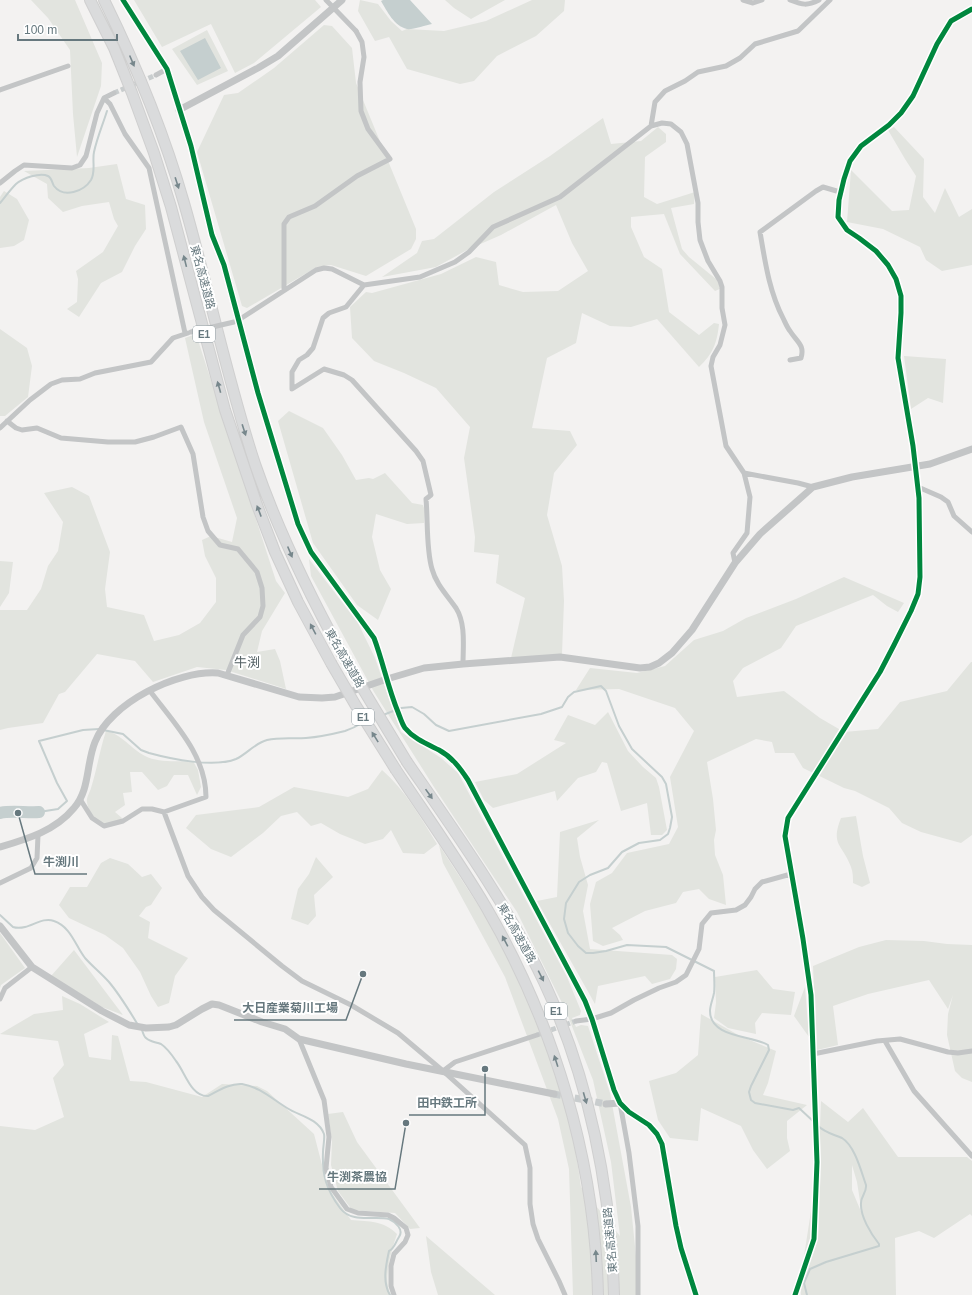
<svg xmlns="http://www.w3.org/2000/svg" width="972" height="1295" font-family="Helvetica,'Noto Sans JP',sans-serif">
  <rect width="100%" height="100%" fill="#f3f2f1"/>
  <path fill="#e2e4df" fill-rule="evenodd" d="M31 0H75L102 63 101 86 77 157 73 114 70 50 48 18Z
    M134 0H315L321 7 254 63 235 73 211 24 162 47Z
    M360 0 378 4 391 21 402 31 407 29 444 31 486 21 532 0H565L564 11 536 36 497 56 474 81 460 84 407 69 389 37 375 41 358 11Z
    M445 0H505L471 19 454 8Z
    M324 25 332 26 352 48 356 83 416 229V239L411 249 366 276 331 265 317 267 247 308 242 306 197 152 224 95 238 93 274 68Z
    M207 30 228 71 197 85 172 49Z
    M603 118 611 144 641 141 658 127 666 134V142L645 157 644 197 657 204 695 192 694 204 671 208 682 249 689 257 716 279 722 288 715 291 680 254 664 214 631 217V227L644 257 662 269 669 312 699 335 714 323 719 324C717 343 713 354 699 367L657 319 631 327 610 326 582 313 576 343 547 358 532 428 570 431 577 445 554 473 547 515 562 566 564 601 562 654 511 658 525 598 496 583 499 555 474 552 475 537 464 458 470 427 436 388 404 373 374 361 352 338 350 307 366 292 372 293 441 274 476 257 496 262 499 285 523 292 558 291 588 271 572 243 556 205 501 235 469 249 436 267 382 277 417 253 422 241 434 239 494 192 550 156Z
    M894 127 924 159 923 197 935 213 945 188 959 217 972 209V265L942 271 926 260 920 247 883 229 847 222 851 170 892 211 909 210 916 176 905 159 888 130Z
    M117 164 126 199 145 205 146 229 135 246 122 272 101 283 79 317 67 309 77 302 78 279 76 271 103 252 118 226 114 219 109 202 82 206 63 212 48 198 47 184 24 171 89 168Z
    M4 191 17 199 29 220 24 240 14 246 0 248V197Z
    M0 329 27 348 32 366 28 397 5 416H0Z
    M196 334 276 581 285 593 262 631 257 652 275 649 280 661 286 689 226 670 197 667 153 682 135 661 97 654 65 692 59 694 43 723 8 728 0 730V610H27L41 589 48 566 58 551 63 522 44 493 72 487 89 496 110 552 105 589 107 607 144 615 154 641 179 635 200 623 216 602V578L205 556 202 540 211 536 232 542 237 518 204 422 185 338Z
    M904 356 946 359 943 403 928 398 911 409Z
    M289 411 323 428 342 455 356 480 369 478 373 479 385 473 412 503 423 505 425 511 424 523 407 524 376 514 372 537 380 570 391 589 378 620 357 605 313 543 278 421Z
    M309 559 358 623 375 658 401 732 441 758 458 773 567 977 581 1011 580 1015 572 1018 576 1027 581 1025 588 1026 610 1093 631 1207 638 1276 639 1295H573L569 1169 558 1119 505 977 443 863 439 845 493 928 536 1016 572 1126 581 1187 620 1236 611 1162 593 1080 566 1011 517 912 434 787 374 692 311 576Z
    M0 561 13 562 9 593 0 607Z
    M844 577 904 603 898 612 887 606 873 595 796 626 781 648 743 668 733 681 737 697 784 691 820 718 844 732 878 729 900 702 947 691 971 662H972V835L961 843 921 832 902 823 889 808 855 791 844 788 803 768 794 753H775L772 742 756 739 707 762 713 799 716 830 714 840 715 855 723 875 726 905 709 899 699 889 683 892 676 903 645 911 612 928 620 935 623 940 603 946 593 941 590 904 596 882 612 873 627 853 669 844 678 827 670 777 694 731 675 708 619 689 576 690 590 668 637 673 665 666 694 640 723 631 746 618 796 599Z
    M608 712 628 751 643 767 656 778 659 787 667 830 662 835H651L647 803 621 811 607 763 602 762 596 772 578 778 557 801 555 791 493 808 484 800 475 782 517 774 566 743 554 740 568 715 595 725Z
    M106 731C122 734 131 749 145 756 158 763 178 761 193 761L198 770 201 787 197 795 188 775H174L167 786 158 790 142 772H130L132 792 123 793 125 805 115 812 122 818 118 824C103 827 89 818 87 802 86 798 90 792 91 788 97 769 100 749 106 731Z
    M382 770C405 790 421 818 437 844L424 854 403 853 391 830 383 839 365 844 340 834 321 823 311 826 297 812 281 816 263 833 231 857 211 849 186 828 196 815 259 807 294 787 348 797 368 789Z
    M856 816 863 856 870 883 862 887 853 883C853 878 853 872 851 867 843 844 830 846 841 818Z
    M599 820 577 838 580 857 588 885 583 911 590 949 672 955 677 959 676 969 670 979 652 984 645 976 598 986 595 1004 537 901 557 897 560 832Z
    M316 857 333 877 314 895 316 916 308 925 291 919 298 889 309 874Z
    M110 858 128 864 142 877 151 874 162 888 151 905 146 907 139 916 150 922 148 938 188 958 175 976 169 1003 158 1007 151 996 140 972 123 948 105 935 69 918 59 905 70 887H87L101 863Z
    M0 933 25 968 1 985 0 988Z
    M886 940 924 941 947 944 972 945V1082L962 1078 955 1071 947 1035 948 1014 953 995 948 1009 929 980 868 994 833 1006 838 1045 817 1050 813 966 859 947Z
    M74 950 123 1015 102 1007 51 976Z
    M757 970 773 989 795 992 791 1015 762 1013 755 1023 756 1034 728 1028 714 1018 716 1003 715 977Z
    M805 987 809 1037 794 1016Z
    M62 996 80 1004 109 1022 84 1034 89 1057 111 1060 112 1035 118 1036 130 1081 146 1082 202 1097 222 1084 257 1086 267 1091 314 1134 328 1188 351 1220C370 1222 383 1220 397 1234 392 1249 382 1280 391 1295H0V1126L35 1130 64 1117 53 1078 64 1065 58 1041 0 1034 34 1014 63 1010Z
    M701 1014 740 1036 776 1051 768 1083 763 1095 807 1105 787 1121V1138L790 1151 767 1169 753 1150 741 1126 701 1108 698 1141 670 1138 658 1120 649 1081 676 1073 698 1055Z
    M821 1101 848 1122 863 1108 898 1157H967L972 1161V1216L970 1214 934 1238 919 1231 895 1238 896 1295H801L800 1282 820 1153 818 1132 820 1127ZM852 1165 857 1182 862 1214 852 1190Z
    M343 1112 357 1142 420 1228 410 1229 395 1213 352 1210 338 1191 331 1165 332 1141 328 1114Z
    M426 1236 495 1295H438L431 1272Z"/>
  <path fill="#c5cfcf" d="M383 0H410L432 24C426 25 412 30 407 29 394 26 387 11 381 1Z
    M205 38 221 68 198 80 180 51Z"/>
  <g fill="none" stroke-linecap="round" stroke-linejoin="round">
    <path stroke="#c5cfcf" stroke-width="2" d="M0 203C5 197 10 190 16 184 23 178 40 172 48 176 52 178 52 183 54 186 64 199 84 191 91 180 96 171 92 161 94 152 97 138 103 124 107 111
      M383 715 401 708 412 707 424 714 436 725 449 731 541 714 562 707 568 697 574 692 601 686 606 691 619 726 632 749 662 777 666 784 672 817 670 828 668 834 660 840 639 843 622 852 608 868 590 875 579 882 566 903 564 919 568 933 578 946 586 953H593L606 951 627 945 666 947 714 971C714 978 715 986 714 993 713 999 710 1005 710 1011 710 1038 752 1035 768 1045L769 1050 751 1086 749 1092 751 1100 755 1103 793 1110 799 1108 814 1122
      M368 721 377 717
      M103 730 123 734 141 750 149 753C171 759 214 768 236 759 247 754 255 743 267 740 280 737 293 739 306 738 319 737 333 734 345 731 351 729 357 726 362 723
      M39 812 58 809 67 801 57 783 39 741 83 730 99 729
      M0 915 13 927C16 928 21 928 25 927 34 925 44 917 54 921 71 927 75 945 85 958 92 966 101 973 109 982 120 995 129 1010 138 1025
      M142 1030C143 1033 144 1037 146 1038 150 1042 156 1042 161 1044 167 1048 172 1055 176 1061 185 1072 191 1097 208 1096 218 1091 230 1083 242 1084 260 1087 272 1099 287 1108 299 1116 318 1118 324 1134 325 1138 323 1147 323 1152 322 1175 326 1189 340 1208 352 1224 375 1215 389 1219 396 1222 404 1230 399 1237 395 1243 395 1248 389 1251 386 1265 382 1282 390 1295
      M807 1295 804 1283 810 1269 826 1262 879 1246V1244C871 1234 860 1216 861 1203 861 1196 867 1192 866 1185 861 1171 855 1146 842 1138 833 1134 825 1133 817 1125"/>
    <path stroke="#c5cfcf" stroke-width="12" d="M0 813C10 810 27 813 39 812"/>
    <path stroke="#c9cdce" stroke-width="5" stroke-dasharray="5 2.5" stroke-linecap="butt" d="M114 93 156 75
      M537 1035 576 1021"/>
    <path stroke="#c9cdce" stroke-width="7" stroke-dasharray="7 3.5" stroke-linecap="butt" d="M554 1094 606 1104"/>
    <defs>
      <path id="motorway" d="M90 0 114 48 132 93 154 153 171 207 225 410 257 505 275 552 298 602 331 663
        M104 0C136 65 164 133 184 203 209 290 227 379 255 464 278 531 309 594 343 656
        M407 762C456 833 507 904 544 982 589 1079 611 1188 614 1295
        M396 770C426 815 458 860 486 907 554 1024 595 1159 598 1295"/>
    </defs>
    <use href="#motorway" stroke="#cfcfcf" stroke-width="12"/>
    <path stroke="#c3c5c6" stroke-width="5" d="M743 0 753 3 762 0
      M790 0C803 5 807 6 819 0
      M156 75 167 69
      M0 90 68 66
      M104 98 110 104 125 134 149 168 185 333
      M651 126 655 102 665 91 685 81 698 72 726 66 740 58 755 44 798 31 830 0
      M0 183 15 171 24 165 72 168 80 165 86 156 97 113 104 98 114 93
      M364 285 346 307 329 313 323 318 313 348 307 355 299 360 292 372V389L324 369 344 375 352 380 416 451 423 461 431 495 426 499C428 520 426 549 432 569 436 584 447 595 456 608 466 624 463 646 463 664
      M284 290V224L289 217 315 206 357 176 390 159 368 129 361 111 360 82 364 57 362 42 356 31
      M237 321 316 270 324 268 332 269 364 285 420 277 455 262 469 252 493 227 560 197 651 126 662 123 671 124 681 132 687 144 698 203V222L700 240 708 261 720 281 722 287V308L725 325 720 345 713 357 711 366 726 446 744 473 750 497 747 533 733 553 735 563
      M790 360 801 358C805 345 797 342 790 331 787 327 785 322 783 318 769 291 765 261 760 232L816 191 823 187 840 192
      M7 421 16 428 22 430 37 428 61 438 108 442H135L154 437 181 427 193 454 203 517 208 531 220 545 238 549 257 572 262 588 263 606 260 617 243 635 227 675
      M0 428 30 400 51 384 62 380 80 379 95 373 151 362 173 338 188 333
      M744 473 798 483 813 487
      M918 487 941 497 948 502 954 516 972 532
      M80 799 92 818 104 826 123 821 142 809H152L164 812 206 797C206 755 174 723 150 691
      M164 812 188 876 202 897 214 910 282 966 302 981 351 1005 398 1033 443 1071 525 1145 530 1168V1204L533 1224 538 1239 559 1281 565 1295
      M0 883 31 868 37 858 38 835
      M0 999 5 988 32 967
      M576 1021 592 1019 611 1013 634 1000 659 988 676 982 686 975 699 949 702 924 711 913 736 910 745 905 751 897 755 889 762 882 791 874
      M299 1039 324 1100 329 1137 326 1168 331 1187 347 1209 358 1213 388 1215 394 1218 406 1228 408 1235 405 1242 394 1254 391 1266V1286L394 1295
      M885 1041 914 1091 972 1156
      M813 1054 877 1041 900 1039 948 1052 958 1053 972 1051
      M443 1071 455 1062 537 1035
      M620 1103 629 1153 638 1226V1295
      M795 1295 814 1239 817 1162 811 995 803 939 785 836 788 818 880 672 894 645 911 611 918 594 920 577 919 498 913 446 898 358 901 313V296L896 279 888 265 876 251 859 238 847 230 838 217 839 200 844 179 850 161 861 146 889 125 901 113 913 96 937 44 951 21 972 9"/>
    <path stroke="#c3c5c6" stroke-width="7" d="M123 0 167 69 191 146 212 235 224 265 258 393 298 524 311 552 374 638C383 662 388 688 398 712 400 717 402 724 405 728 414 739 427 744 439 750 452 757 460 768 468 780L585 1001 592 1019 614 1090 620 1103 629 1112 649 1125 657 1134 662 1144 676 1226 681 1248 696 1295
      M179 110 258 68 278 56 342 0
      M0 847C27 839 55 831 74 808 90 790 86 764 95 742 110 703 177 670 218 673L299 697 322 698 335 697 387 679 424 668 463 664 560 657 640 668 650 667 659 663 672 653 692 630 735 563 760 534 813 487 852 477 930 464 972 449
      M0 926 32 967 102 1011 129 1025 146 1028 169 1027 176 1025 202 1009 212 1004 219 1005 262 1022 285 1029 299 1039 406 1064 554 1094
      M606 1104 620 1103"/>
    <use href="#motorway" stroke="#dadbdc" stroke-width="10"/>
    <defs>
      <path id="motorway-bridge" d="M343 656 407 762
        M331 663 356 706 396 770"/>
    </defs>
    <use href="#motorway-bridge" stroke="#cfcfcf" stroke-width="12" stroke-linecap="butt"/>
    <path stroke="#c3c5c6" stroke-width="5" d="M326 0 356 31
      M191 332 234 322"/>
    <use href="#motorway-bridge" stroke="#dadbdc" stroke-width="10"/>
    <defs>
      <path id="cycleway" d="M123 0 167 69 191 146 212 235 224 265 258 393 298 524 311 552 374 638C383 662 388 688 398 712 400 717 402 724 405 728 414 739 427 744 439 750 452 757 460 768 468 780L585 1001 592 1019 614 1090 620 1103 629 1112 649 1125 657 1134 662 1144 676 1226 681 1248 696 1295
        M795 1295 814 1239 817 1162 811 995 803 939 785 836 788 818 880 672 894 645 911 611 918 594 920 577 919 498 913 446 898 358 901 313V296L896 279 888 265 876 251 859 238 847 230 838 217 839 200 844 179 850 161 861 146 889 125 901 113 913 96 937 44 951 21 972 9"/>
    </defs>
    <use href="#cycleway" stroke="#fff" stroke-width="8"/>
    <use href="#cycleway" stroke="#00873e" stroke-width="5"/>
  </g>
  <defs><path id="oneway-solid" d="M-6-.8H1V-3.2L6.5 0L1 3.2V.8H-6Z"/></defs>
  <g fill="#77878c">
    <use href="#oneway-solid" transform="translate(132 61) rotate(67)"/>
    <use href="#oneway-solid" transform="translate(177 183) rotate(72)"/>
    <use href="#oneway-solid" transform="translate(185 261) rotate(-104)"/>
    <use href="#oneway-solid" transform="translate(219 387) rotate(-106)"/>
    <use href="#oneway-solid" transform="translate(244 430) rotate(72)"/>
    <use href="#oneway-solid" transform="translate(259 511) rotate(-111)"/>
    <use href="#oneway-solid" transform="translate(290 552) rotate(67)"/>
    <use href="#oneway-solid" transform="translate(313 629) rotate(-118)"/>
    <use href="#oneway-solid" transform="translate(375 737) rotate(-122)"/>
    <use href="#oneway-solid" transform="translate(429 794) rotate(55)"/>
    <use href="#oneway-solid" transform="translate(505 941) rotate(-118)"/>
    <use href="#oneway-solid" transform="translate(541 976) rotate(63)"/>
    <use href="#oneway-solid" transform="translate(556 1061) rotate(-108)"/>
    <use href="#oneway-solid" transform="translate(585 1098) rotate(74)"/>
    <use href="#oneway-solid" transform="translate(596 1256) rotate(-93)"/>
  </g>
  <g text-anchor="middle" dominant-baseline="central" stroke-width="4" stroke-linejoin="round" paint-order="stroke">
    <g fill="#fff" stroke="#94a0a5" stroke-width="1">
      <rect x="193" y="326" width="22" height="16" rx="3"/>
      <rect x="352" y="709" width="22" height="16" rx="3"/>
      <rect x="545" y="1003" width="22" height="16" rx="3"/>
    </g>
    <g font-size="10" font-weight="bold" fill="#66787e">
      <text x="204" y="334">E1</text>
      <text x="363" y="717">E1</text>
      <text x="556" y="1011">E1</text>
    </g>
    <g font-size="11" fill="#66787e" stroke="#fff">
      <text transform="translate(203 277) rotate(75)">東名高速道路</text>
      <text transform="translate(345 658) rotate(60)">東名高速道路</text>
      <text transform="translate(517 933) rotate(61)">東名高速道路</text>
      <text transform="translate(610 1240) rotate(-95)">東名高速道路</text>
    </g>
    <g font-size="13" fill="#536064" stroke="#fff">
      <text x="247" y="662">牛渕</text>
    </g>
  </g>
  <path fill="none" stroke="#66787e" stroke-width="1.5" d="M18 813L35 874H87M363 974L346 1020H234M485 1069L485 1115H409M406 1123L395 1189H319"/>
  <g fill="#66787e" stroke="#fff" stroke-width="1.5">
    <circle cx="18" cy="813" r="4"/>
    <circle cx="363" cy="974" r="4"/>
    <circle cx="485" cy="1069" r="4"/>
    <circle cx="406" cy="1123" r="4"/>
  </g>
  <g font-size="12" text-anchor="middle" font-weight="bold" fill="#66787e" stroke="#fff" stroke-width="4" stroke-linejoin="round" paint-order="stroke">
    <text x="61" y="866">牛渕川</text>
    <text x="290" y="1012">大日産業菊川工場</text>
    <text x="447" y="1107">田中鉄工所</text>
    <text x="357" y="1181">牛渕茶農協</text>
  </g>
  <path d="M18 34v6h99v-6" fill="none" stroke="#66787e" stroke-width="2"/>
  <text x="24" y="34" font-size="12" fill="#66787e" stroke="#ffffff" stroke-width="3" paint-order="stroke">100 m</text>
</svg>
